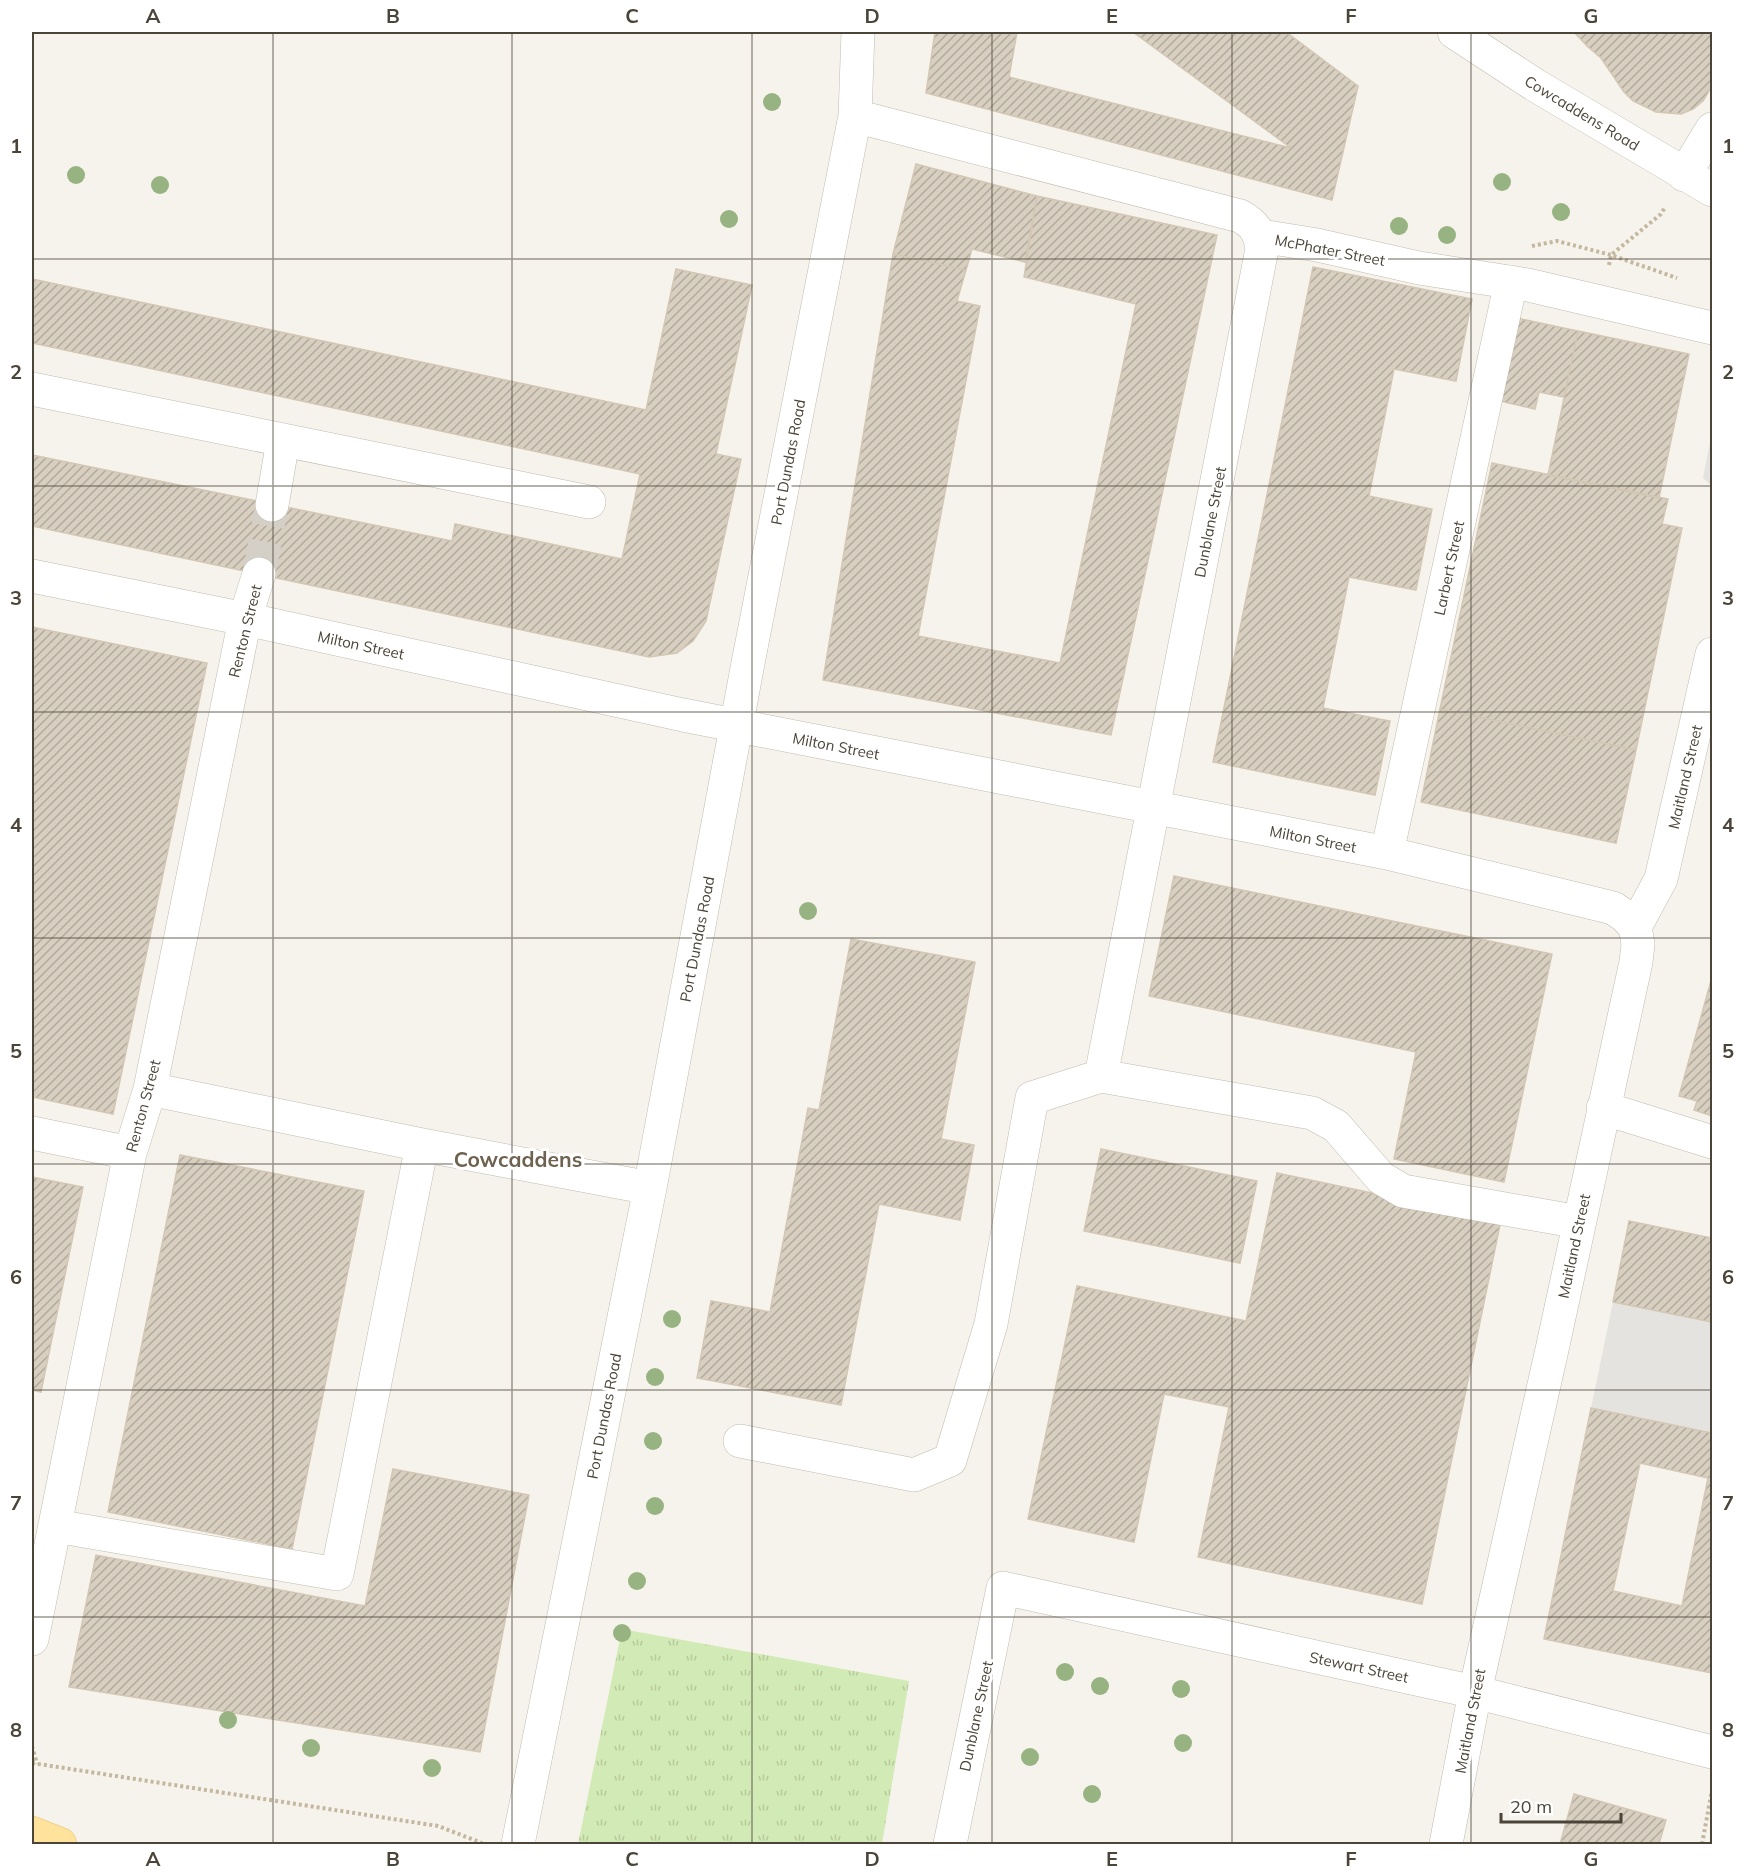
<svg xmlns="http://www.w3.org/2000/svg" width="1744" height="1876" font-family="Mulish,sans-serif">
  <defs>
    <pattern id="grass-tufts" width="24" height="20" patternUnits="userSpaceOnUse" patternTransform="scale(1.5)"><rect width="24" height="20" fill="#d2eab5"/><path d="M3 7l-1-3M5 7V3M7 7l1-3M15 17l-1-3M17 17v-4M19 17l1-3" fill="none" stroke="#b6ca9c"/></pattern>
    <pattern id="building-hatch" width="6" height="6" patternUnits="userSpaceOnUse" patternTransform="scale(1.5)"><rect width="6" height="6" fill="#d8cfc1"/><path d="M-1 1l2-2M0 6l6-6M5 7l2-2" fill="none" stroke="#b1aa9e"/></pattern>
  </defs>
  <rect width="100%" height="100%" fill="#f6f3ec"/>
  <path fill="url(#grass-tufts)" d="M622 1629 909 1681 882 1844H578Z"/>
  <path fill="#e5e3e0" d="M1712 432V486L1703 478Z
    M1613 1302 1712 1322V1433L1591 1408Z"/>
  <path fill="url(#building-hatch)" stroke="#d3c7b4" stroke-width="1.5" fill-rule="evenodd" d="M935 32H1017L1009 77 1291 148 1133 32H1286L1358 86 1332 200 926 93Z
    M1574 32H1712V86L1703 101 1693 109 1681 114 1656 112 1633 101 1624 92 1601 58 1587 46Z
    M916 164 1037 196 1025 262 972 249 966 270 893 254Z
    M1037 196 1217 235 1111 735 823 680 893 254 966 270 957 301 980 306 918 636 1060 663 1136 304 1024 277Z
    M1313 267 1472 299 1456 381 1394 369 1369 496 1432 509 1416 590 1349 577 1323 708 1390 721 1375 795 1213 762Z
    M676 269 752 285 716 454 741 459 706 621 693 641 677 653 649 657 32 526V455L452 541 455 524 622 559 640 474 32 343V279L646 410Z
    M1517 318 1578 331 1564 397 1539 392 1535 409 1500 401Z
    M1578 331 1689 354 1659 498 1548 475Z
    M1492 463 1668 499 1662 524 1682 528 1636 750 1440 709Z
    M32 627 207 663 113 1114 32 1097Z
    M1440 709 1636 750 1616 843 1421 802Z
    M1174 876 1552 954 1504 1182 1394 1159 1416 1052 1149 996Z
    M851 939 975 962 941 1139 974 1145 960 1220 879 1204 841 1405 697 1378 711 1301 770 1312 808 1108 819 1110Z
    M1712 977V1116L1694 1110 1697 1101 1679 1096Z
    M1101 1149 1257 1181 1240 1263 1084 1231Z
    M180 1155 364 1191 292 1549 108 1512Z
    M1277 1173 1501 1220 1422 1604 1198 1557 1229 1407 1164 1394 1134 1542 1028 1519 1077 1286 1246 1321Z
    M32 1177 83 1187 41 1392 32 1390Z
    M1629 1221 1712 1238V1322L1613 1302Z
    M1591 1408 1712 1433V1673L1544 1639ZM1640 1463 1708 1478 1682 1606 1613 1591Z
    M393 1469 529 1495 480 1752 69 1687 96 1555 365 1606Z
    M1574 1794 1666 1820 1659 1844H1560Z"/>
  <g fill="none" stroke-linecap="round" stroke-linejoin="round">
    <path stroke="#d4d0c8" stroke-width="33" stroke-dasharray="33 16" stroke-linecap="butt" d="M259 574 272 505"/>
    <defs>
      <path id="minor" d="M1454 32 1535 85 1712 190
        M1684 175 1712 129
        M1261 236 1317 245 1419 268 1528 285 1712 328
        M32 389 589 502
        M272 505 283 441
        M32 576 245 619 683 715 1387 853 1613 908 1625 916 1635 927
        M1387 853 1511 282
        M1101 1076 1312 1113 1336 1126 1381 1178 1403 1191 1579 1222
        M150 1089 422 1145 650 1188
        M1603 1108 1712 1142
        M32 1133 130 1153
        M740 1441 914 1475 950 1460 991 1324 1032 1098 1101 1076 1262 249C1260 233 1255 224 1240 216L855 116
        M55 1526 337 1574 422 1145
        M32 1639 130 1153 150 1089 245 619 259 574
        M518 1844 650 1188 748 663 855 116 858 32
        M950 1844 1003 1588 1475 1692 1712 1752
        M1446 1844 1475 1692 1553 1345 1636 962 1638 944 1635 927 1661 879 1712 654"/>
      <path id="major" d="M32 1833 60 1844"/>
    </defs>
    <use href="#minor" stroke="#c2bbae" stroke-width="34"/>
    <use href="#major" stroke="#e6c16a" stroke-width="34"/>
    <path stroke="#c4b79f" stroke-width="4" stroke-dasharray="3 3" stroke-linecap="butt" d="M1532 246 1557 241 1611 255 1677 278
      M1609 265 1611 255 1661 214 1665 207
      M32 1746 37 1764
      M32 1763 438 1826 482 1843
      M1702 1844 1712 1790"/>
    <use href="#minor" stroke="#fff" stroke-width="33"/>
    <use href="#major" stroke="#ffe39c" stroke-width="33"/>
  </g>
  <g fill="#97b381">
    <circle cx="772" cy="102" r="9"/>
    <circle cx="76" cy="175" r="9"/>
    <circle cx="1502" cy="182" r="9"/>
    <circle cx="160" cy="185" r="9"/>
    <circle cx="1561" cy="212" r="9"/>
    <circle cx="729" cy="219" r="9"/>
    <circle cx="1399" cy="226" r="9"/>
    <circle cx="1447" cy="235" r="9"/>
    <circle cx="808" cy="911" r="9"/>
    <circle cx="672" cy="1319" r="9"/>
    <circle cx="655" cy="1377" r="9"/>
    <circle cx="653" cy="1441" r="9"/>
    <circle cx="655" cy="1506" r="9"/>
    <circle cx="637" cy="1581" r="9"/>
    <circle cx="622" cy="1633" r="9"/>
    <circle cx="1065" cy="1672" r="9"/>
    <circle cx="1100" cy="1686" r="9"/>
    <circle cx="1181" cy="1689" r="9"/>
    <circle cx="228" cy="1720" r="9"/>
    <circle cx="1183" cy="1743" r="9"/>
    <circle cx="311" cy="1748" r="9"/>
    <circle cx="1030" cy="1757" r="9"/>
    <circle cx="432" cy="1768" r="9"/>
    <circle cx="1092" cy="1794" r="9"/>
  </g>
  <path fill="none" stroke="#4b4439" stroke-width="1.5" stroke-opacity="0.55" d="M273 32V1844M512 32V1844M752 32V1844M992 32V1844M1232 32V1844M1471 32V1844M32 259H1712M32 486H1712M32 712H1712M32 938H1712M32 1164H1712M32 1390H1712M32 1617H1712"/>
  <g text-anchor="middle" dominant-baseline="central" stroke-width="6" stroke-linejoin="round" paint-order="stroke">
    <g font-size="15" fill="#4b4439" stroke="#fff">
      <text transform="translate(1582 113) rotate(31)">Cowcaddens Road</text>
      <text transform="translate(1330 250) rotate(11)">McPhater Street</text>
      <text transform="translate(788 462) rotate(-79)">Port Dundas Road</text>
      <text transform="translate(1210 522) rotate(-79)">Dunblane Street</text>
      <text transform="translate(1449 568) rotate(-78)">Larbert Street</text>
      <text transform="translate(245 631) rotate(-76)">Renton Street</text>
      <text transform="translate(361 645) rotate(12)">Milton Street</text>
      <text transform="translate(836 746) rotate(11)">Milton Street</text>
      <text transform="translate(1685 777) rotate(-77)">Maitland Street</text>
      <text transform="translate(1313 839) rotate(11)">Milton Street</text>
      <text transform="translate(697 939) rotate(-79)">Port Dundas Road</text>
      <text transform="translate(143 1106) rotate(-75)">Renton Street</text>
      <text transform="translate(1574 1246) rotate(-78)">Maitland Street</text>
      <text transform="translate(604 1416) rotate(-79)">Port Dundas Road</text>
      <text transform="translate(1359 1667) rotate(12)">Stewart Street</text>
      <text transform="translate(976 1716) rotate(-78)">Dunblane Street</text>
      <text transform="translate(1470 1721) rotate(-79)">Maitland Street</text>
    </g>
    <g font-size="21" font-weight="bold" fill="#6e6250" stroke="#fff">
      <text x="518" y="1159">Cowcaddens</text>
    </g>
  </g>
  <rect width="1744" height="1876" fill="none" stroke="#ffffff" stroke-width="66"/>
  <path d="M1501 1813v9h120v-9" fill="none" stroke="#4b4439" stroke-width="3"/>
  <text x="1510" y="1813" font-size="18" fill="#4b4439" stroke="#ffffff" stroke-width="4.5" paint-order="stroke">20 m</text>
  <rect x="33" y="33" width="1678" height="1810" fill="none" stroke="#4b4439" stroke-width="2"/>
  <g font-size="20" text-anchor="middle" font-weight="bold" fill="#4b4439">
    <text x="153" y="23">A</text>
    <text x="393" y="23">B</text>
    <text x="632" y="23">C</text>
    <text x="872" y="23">D</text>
    <text x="1112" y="23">E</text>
    <text x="1351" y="23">F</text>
    <text x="1591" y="23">G</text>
    <text x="16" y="153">1</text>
    <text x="1728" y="153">1</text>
    <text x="16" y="379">2</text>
    <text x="1728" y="379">2</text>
    <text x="16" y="605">3</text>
    <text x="1728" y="605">3</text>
    <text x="16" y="832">4</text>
    <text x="1728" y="832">4</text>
    <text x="16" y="1058">5</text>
    <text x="1728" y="1058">5</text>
    <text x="16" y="1284">6</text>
    <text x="1728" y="1284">6</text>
    <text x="16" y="1510">7</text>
    <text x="1728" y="1510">7</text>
    <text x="16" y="1737">8</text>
    <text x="1728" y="1737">8</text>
    <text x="153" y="1866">A</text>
    <text x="393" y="1866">B</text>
    <text x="632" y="1866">C</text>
    <text x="872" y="1866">D</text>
    <text x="1112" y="1866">E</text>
    <text x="1351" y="1866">F</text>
    <text x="1591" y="1866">G</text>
  </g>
</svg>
